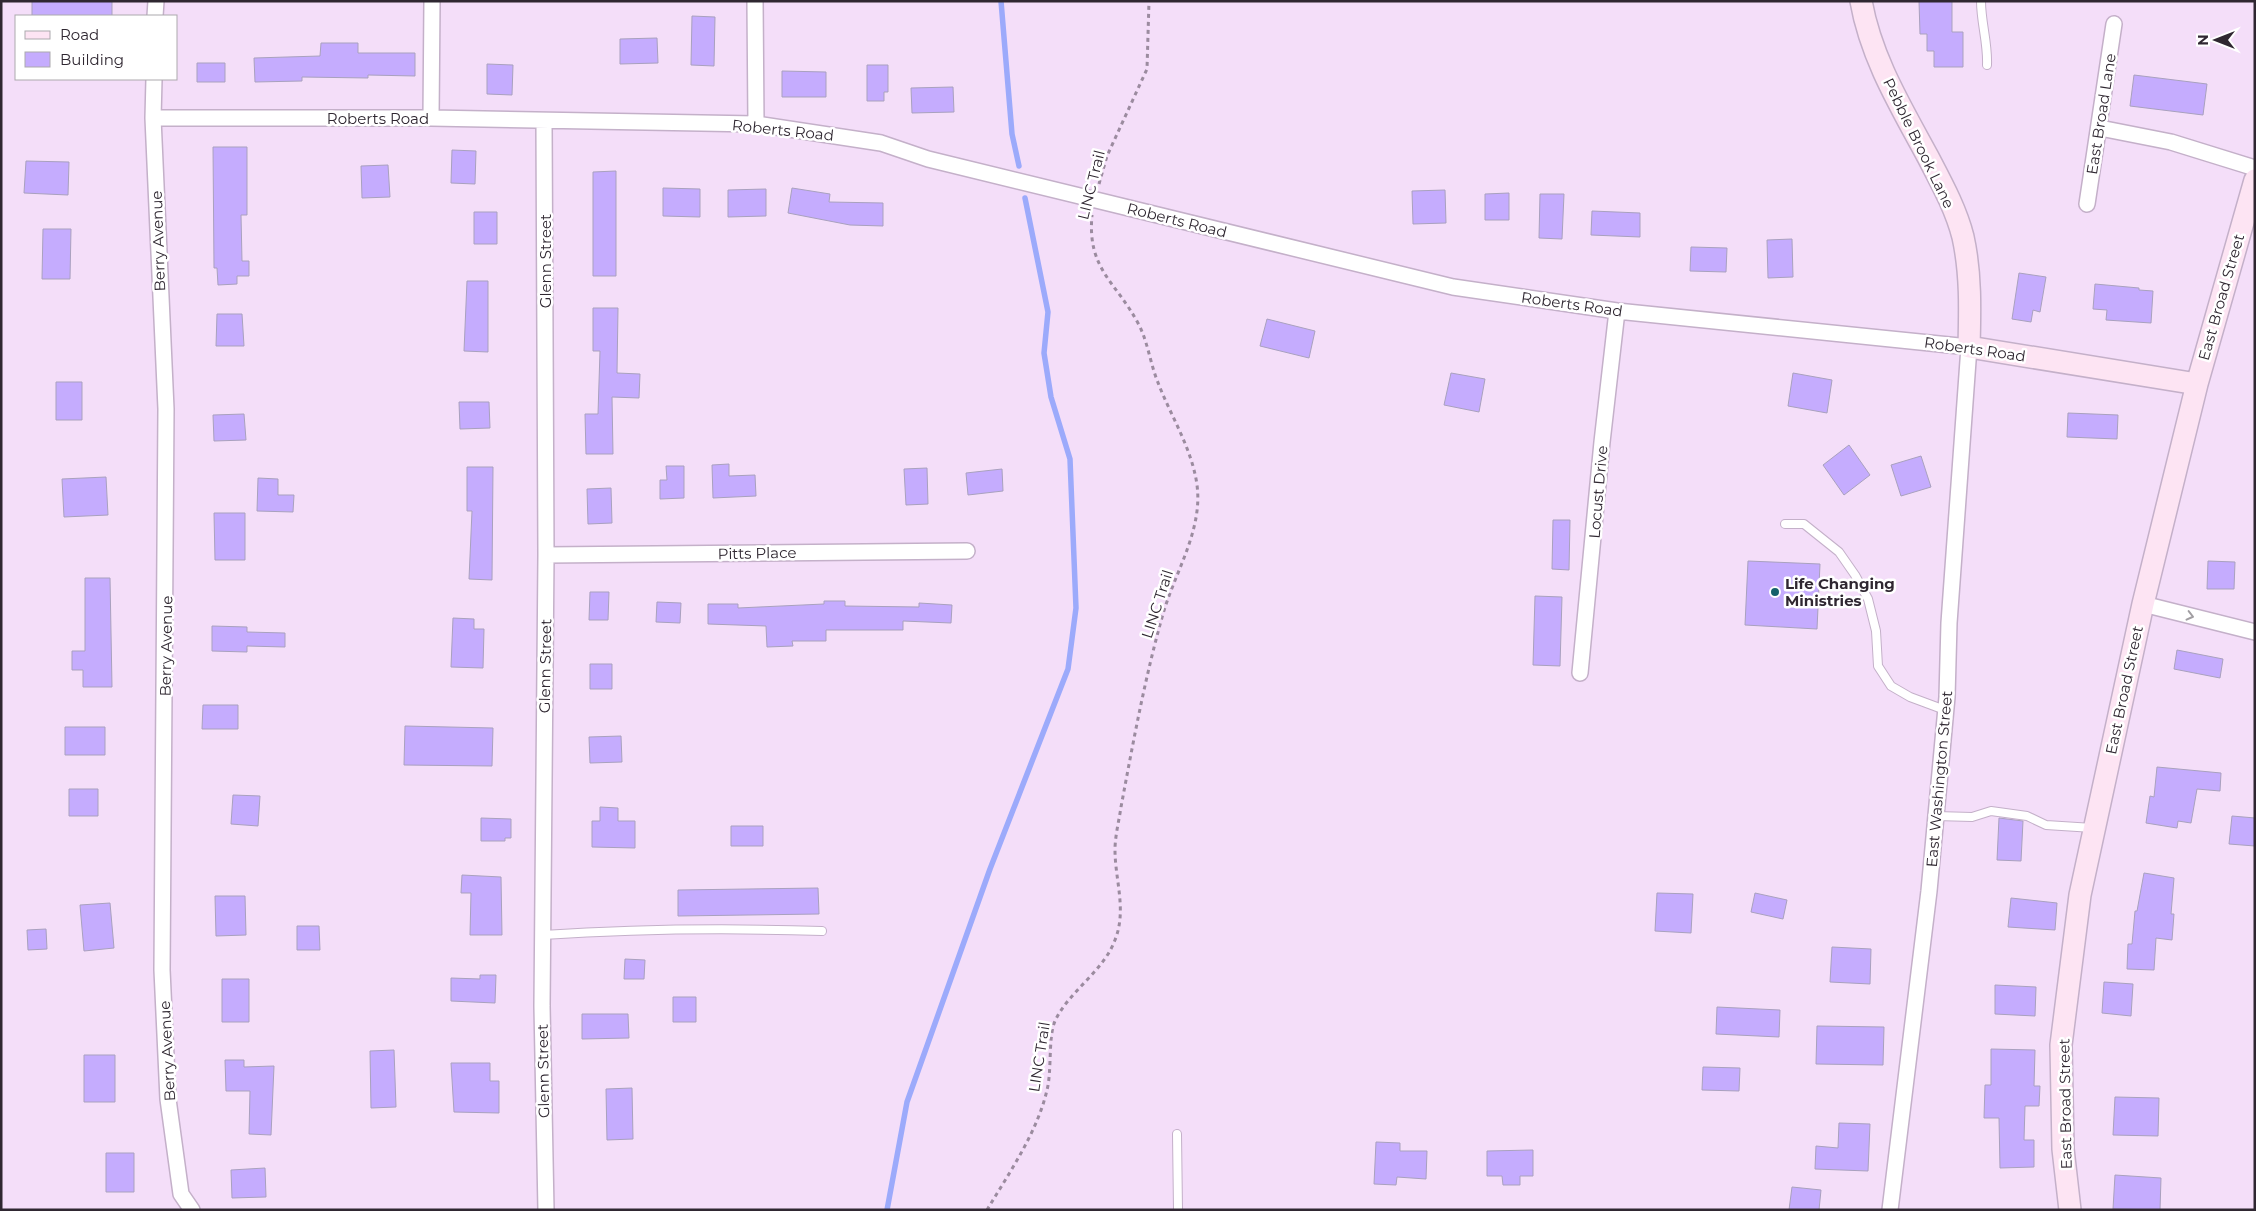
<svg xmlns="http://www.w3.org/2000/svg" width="2256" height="1211" font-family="Montserrat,sans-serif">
  <rect width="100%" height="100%" fill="#f4def9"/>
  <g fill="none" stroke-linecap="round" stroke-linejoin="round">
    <path stroke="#9caafb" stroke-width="5.5" d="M1001 1 1012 134 1019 166
      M887 1210 907 1102 990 869 1068 669 1076 608 1070 459 1051 397 1044 353 1048 312 1025 198"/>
  </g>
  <path fill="#c5acfe" stroke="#a9a1be" d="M32 1H112V16H32Z
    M1919 1H1952V32H1963V67H1934V51H1927V34H1920Z
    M692 16 715 17 714 66 691 65Z
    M657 38 658 63 620 64V39Z
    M321 43H358V53H415V76L368 75V78L302 77V81L255 82 254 58 320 56Z
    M197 63H225V82H197Z
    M487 64 513 65 512 95 487 94Z
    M867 65H888V92H884V101H867Z
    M782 71 826 72V97H782Z
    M2134 75 2207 84 2203 115 2130 106Z
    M953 87 954 112 912 113 911 88Z
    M213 147H247V215H241L242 261H249V276H237V284L218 285 217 268H214Z
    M452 150 476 151 475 184 451 183Z
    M26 161 69 162 68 195 24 193Z
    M388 165 390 197 362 198 361 166Z
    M616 171V276H593V172Z
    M663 188 700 189V217L663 216Z
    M792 188 830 194 829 202 883 203V226L850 225 788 213Z
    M766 189V216L728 217V190Z
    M1445 190 1446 223 1413 224 1412 191Z
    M1509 193V220H1485V194Z
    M1540 194H1564L1562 239 1539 238Z
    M1592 211 1640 213V237L1591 235Z
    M474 212H497V244H474Z
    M43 229H71L70 279H42Z
    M1792 239 1793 277 1768 278 1767 240Z
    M1691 247 1727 248 1726 272 1690 271Z
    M2019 273 2046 277 2040 312 2033 310 2031 322 2012 319Z
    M467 281H488V352L464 351Z
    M2095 284 2139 288V290L2153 291 2151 323 2106 320 2107 310 2093 309Z
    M593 308H618L617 373 640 374 639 398 612 397 613 454H586L585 414H598L600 351H593Z
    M217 314H242L244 346H216Z
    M1267 319 1315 331 1309 358 1260 346Z
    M1451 373 1485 379 1479 412 1444 405Z
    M1793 373 1832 380 1827 413 1788 406Z
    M56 382H82V420H56Z
    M459 402H489L490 428 460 429Z
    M2068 413 2118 415 2117 439 2067 437Z
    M244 414 246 440 214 441 213 415Z
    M1849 445 1870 475 1844 495 1823 465Z
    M1921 456 1931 487 1901 496 1891 465Z
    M729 464V476L755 475 756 496 713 498 712 465Z
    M666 466H684V498L660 499V480H667Z
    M467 467H493L492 580 469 579 472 511H467Z
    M927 468 928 504 906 505 904 469Z
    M1002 469 1003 491 968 495 966 473Z
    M106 477 108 515 64 517 62 479Z
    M258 478 278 479V495H294L293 512 257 511Z
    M611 488 612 523 588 524 587 489Z
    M214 513H245V560H215Z
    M1553 520H1570L1569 570 1552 569Z
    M1748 561 1820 564 1817 629 1745 625Z
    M2208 561 2235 562 2234 589H2207Z
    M85 578H110L112 687H83V670H72V651H85Z
    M590 592H609L608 620H589Z
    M1535 596 1562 597 1560 666 1533 665Z
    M824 601H845V606L919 607V603L952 605 951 623 903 621V630H826V641H792L793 646 767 647 766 626 708 624V604H738V608L824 604Z
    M657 602 681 603 680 623 656 622Z
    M453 618 474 619V629H484L483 668 451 667Z
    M212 626 247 627V632L285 633V647L247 646V652L212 651Z
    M2177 650 2223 659 2220 678 2174 669Z
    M590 664H612V689H590Z
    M203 705H238V729H202Z
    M405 726 493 728 492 766 404 765Z
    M65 727H105V755H65Z
    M621 736 622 762 590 763 589 737Z
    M2157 767 2221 773 2220 791 2197 789 2191 823 2178 821 2177 828 2146 823 2150 796 2154 797Z
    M69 789H98V816H69Z
    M233 795 260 796 258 826 231 824Z
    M600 807 618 808V821H635V848L592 847V821H600Z
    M2232 816 2255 818V846L2229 844Z
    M481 818 511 819V838H505V841H481Z
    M1999 818 2023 821 2021 861 1997 860Z
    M731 826H763V846H731Z
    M2144 873 2174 878 2171 914H2174L2172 940 2156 938 2154 970 2127 969 2128 944H2132L2135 911H2137Z
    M462 875 501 877 502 935H470L471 893H461Z
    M818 888 819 914 678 916V890Z
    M1657 893 1693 894 1691 933 1655 931Z
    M1755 893 1787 900 1783 919 1751 912Z
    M215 896H245L246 935 216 936Z
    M2011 898 2057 903 2055 930 2008 927Z
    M110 903 114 948 84 951 80 905Z
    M297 926H319L320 950H297Z
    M46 929 47 949 28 950 27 930Z
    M1832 947 1871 949 1870 984 1830 982Z
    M625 959 645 960 644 979H624Z
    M480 975H496L495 1003 451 1001V978L480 979Z
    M222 979H249V1022H222Z
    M2104 982 2133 984 2131 1016 2102 1013Z
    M1995 985 2036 987 2035 1016 1995 1014Z
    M673 997H696V1022H673Z
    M1717 1007 1780 1010 1779 1037 1716 1034Z
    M582 1014H628L629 1038 582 1039Z
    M1817 1026 1884 1027 1883 1065 1816 1064Z
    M1991 1049 2035 1050 2034 1086H2040L2039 1106H2025L2024 1140H2034V1167L2000 1168 1999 1118H1984L1985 1085H1991Z
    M394 1050 396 1107 371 1108 370 1051Z
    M84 1055H115V1102H84Z
    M225 1060H244V1067L274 1066 271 1135 249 1134 250 1091H226Z
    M451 1063H490V1081H499V1113L454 1112Z
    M1703 1067 1740 1068 1739 1091 1702 1090Z
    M632 1088 633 1139 607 1140 606 1089Z
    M2115 1097 2159 1098 2158 1136 2113 1135Z
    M1839 1123 1870 1124 1868 1171 1815 1169 1816 1146 1838 1148Z
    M1376 1142 1400 1143V1151H1427L1426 1179 1397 1177 1396 1185 1374 1184Z
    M1533 1150V1176H1520V1185H1503L1502 1176H1487V1151Z
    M106 1153H134V1192H106Z
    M265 1168 266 1197 232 1198 231 1170Z
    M2115 1175 2161 1178 2160 1210 2113 1209Z
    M1792 1187 1821 1190 1819 1210H1789Z"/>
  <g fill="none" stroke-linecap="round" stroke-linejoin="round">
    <defs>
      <path id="lane" d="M1981 1C1981 23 1988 43 1987 65
        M1785 524H1804L1839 552 1855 575 1868 599 1876 631 1878 666 1891 686 1910 697 1945 710
        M1936 816 1972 817 1991 811 2027 816 2046 825 2093 828
        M543 935C635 929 729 928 822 931
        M1177 1134 1178 1210"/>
      <path id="street" d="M755 1 756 124
        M155 16 156 1
        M154 79 153 118 166 409 162 970 168 1099 181 1194 192 1210
        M153 118H431L756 124 881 143 928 159 1453 287 1617 311 1969 347 1949 623 1947 697 1929 891 1890 1210
        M431 118 432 1
        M544 122 546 555 542 1006 546 1210
        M2100 128 2171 142 2255 168
        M2087 204 2114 24
        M546 555 967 551
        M2143 604 2255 632
        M1580 673 1602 442 1617 311"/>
      <path id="secondary" d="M1861 1C1871 58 1901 107 1928 157 1941 182 1956 209 1963 237 1971 273 1970 310 1969 347L2197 384
        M2070 1210 2063 1149 2061 1045 2080 895 2143 604 2197 384 2255 180"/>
    </defs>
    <use href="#lane" stroke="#c4b0c9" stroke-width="10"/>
    <use href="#street" stroke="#c4b0c9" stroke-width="18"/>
    <use href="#secondary" stroke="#c4b0c9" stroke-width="24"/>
    <path stroke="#9b8b9f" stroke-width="3" stroke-dasharray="4 4" stroke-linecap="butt" d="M1099 184 1107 156 1147 69 1149 1
      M987 1210C1009 1173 1037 1133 1047 1090 1052 1071 1048 1037 1055 1021 1069 991 1103 972 1115 940 1127 910 1115 880 1115 850 1115 836 1119 821 1121 807 1133 743 1145 677 1163 614 1175 572 1203 530 1197 485 1192 448 1170 415 1157 380 1150 362 1148 343 1139 325 1116 281 1087 270 1092 215"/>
    <use href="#lane" stroke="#fff" stroke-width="8"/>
    <use href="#street" stroke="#fff" stroke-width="15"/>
    <use href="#secondary" stroke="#fde4f3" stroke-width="21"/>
  </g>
  <defs><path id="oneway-chevron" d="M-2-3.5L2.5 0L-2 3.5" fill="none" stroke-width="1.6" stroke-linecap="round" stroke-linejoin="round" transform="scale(1.25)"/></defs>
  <use stroke="#a19ea2" href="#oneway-chevron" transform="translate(2190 616) rotate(14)"/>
  <circle fill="#14616c" stroke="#fff" stroke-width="2" cx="1775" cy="592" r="5"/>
  <g text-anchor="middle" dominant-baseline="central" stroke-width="5" stroke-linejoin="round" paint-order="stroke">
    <g font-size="15" fill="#2f2731" stroke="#fff">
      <text transform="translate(2101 114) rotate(-81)">East Broad Lane</text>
      <text x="378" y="118">Roberts Road</text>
      <text transform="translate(783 130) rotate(6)">Roberts Road</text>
      <text transform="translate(1919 143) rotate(64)">Pebble Brook Lane</text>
      <text transform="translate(1091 185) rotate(-76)">LINC Trail</text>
      <text transform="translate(1177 220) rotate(14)">Roberts Road</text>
      <text transform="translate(158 241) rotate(-92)">Berry Avenue</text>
      <text transform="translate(545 261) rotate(-90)">Glenn Street</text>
      <text transform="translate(2221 297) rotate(-74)">East Broad Street</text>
      <text transform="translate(1572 304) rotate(8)">Roberts Road</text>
      <text transform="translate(1975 349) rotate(8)">Roberts Road</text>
      <text transform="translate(1598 492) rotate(-85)">Locust Drive</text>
      <text transform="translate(757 553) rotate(-1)">Pitts Place</text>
      <text transform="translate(1157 604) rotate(-72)">LINC Trail</text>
      <text transform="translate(166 646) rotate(-89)">Berry Avenue</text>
      <text transform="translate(545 666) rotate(-89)">Glenn Street</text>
      <text transform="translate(2124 690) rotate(-78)">East Broad Street</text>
      <text transform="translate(1939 779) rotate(-85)">East Washington Street</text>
      <text transform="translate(167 1051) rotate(-93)">Berry Avenue</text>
      <text transform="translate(1039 1057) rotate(-81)">LINC Trail</text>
      <text transform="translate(543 1071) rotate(-91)">Glenn Street</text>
      <text transform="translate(2065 1104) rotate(-91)">East Broad Street</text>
    </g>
    <g font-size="15" font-weight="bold" fill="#2f2731" stroke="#fff" text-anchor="start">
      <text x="1785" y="583">Life Changing<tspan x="1785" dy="17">Ministries</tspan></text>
    </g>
  </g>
  <rect width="2256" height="1211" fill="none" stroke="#2f2731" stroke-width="5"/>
  <rect x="15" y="15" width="162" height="65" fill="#ffffff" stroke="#aca9ad"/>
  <rect x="25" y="31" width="25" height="8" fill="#fde4f3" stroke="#aca9ad"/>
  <text x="60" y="40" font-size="15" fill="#2f2731">Road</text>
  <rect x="25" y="52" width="25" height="15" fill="#c5acfe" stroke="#aca9ad"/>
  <text x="60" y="65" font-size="15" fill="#2f2731">Building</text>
  <g transform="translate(2216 40) rotate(270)" stroke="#ffffff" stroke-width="4" paint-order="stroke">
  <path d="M0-4L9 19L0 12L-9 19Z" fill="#2f2731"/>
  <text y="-8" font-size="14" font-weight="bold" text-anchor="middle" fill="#2f2731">N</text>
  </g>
</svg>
